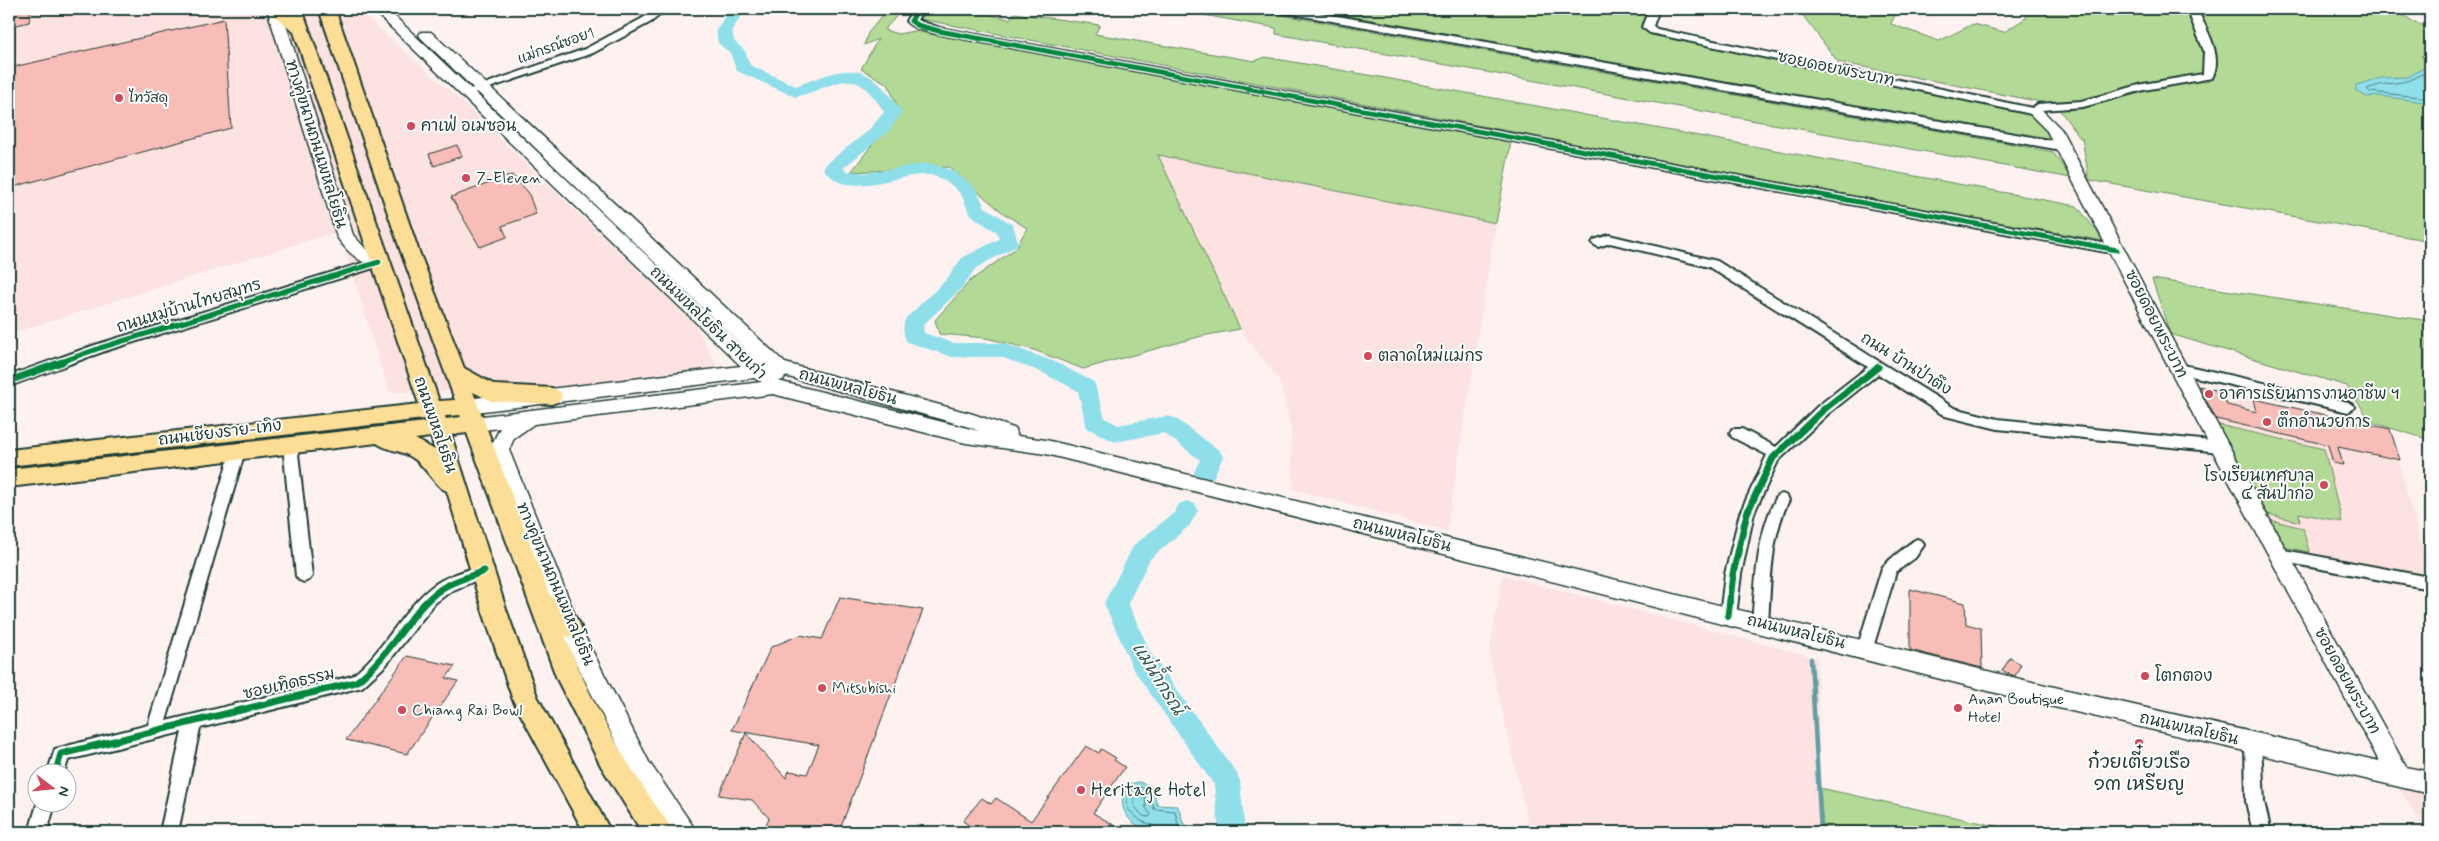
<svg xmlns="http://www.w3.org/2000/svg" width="2439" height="841" font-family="Mynerve,'Playpen Sans Thai',sans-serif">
  <rect width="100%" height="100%" fill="#fef2f1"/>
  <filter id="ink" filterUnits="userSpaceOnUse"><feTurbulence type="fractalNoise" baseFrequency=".02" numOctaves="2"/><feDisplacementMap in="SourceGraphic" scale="10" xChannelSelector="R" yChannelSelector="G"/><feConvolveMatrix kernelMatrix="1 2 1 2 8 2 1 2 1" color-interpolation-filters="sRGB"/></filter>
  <g filter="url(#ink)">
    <path fill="#fce2e0" d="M9 9H357L461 101 694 324 719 369 556 390 389 392 339 231 9 334Z
      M1157 155 1496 223 1447 531 1293 489 1291 428 1280 382 1240 329Z
      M2186 383 2390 429 2430 579 2288 553Z
      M1503 575 1817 658 1820 788 1823 832H1530L1489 653Z
      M2399 789 2430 790V832H2427Z"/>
    <path fill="#b2d995" stroke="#688b64" d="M888 9H903L884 30 898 34 914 31 1511 142 1496 223 1158 155 1240 329 1202 336 1083 369 1034 350 986 338 939 334 935 320 970 281 1016 248 1027 228 1003 213 949 167 851 172 888 124 900 113 888 84 861 69 878 39 864 45 868 33Z
      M929 9H960L1010 19 1014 13 1100 25 1095 34 1255 61 1265 57 1380 77 2077 206 2104 241 1786 184 920 19Z
      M1170 9H1248L2007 143 2053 152 2071 178 1276 34V28Z
      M1311 9H1654L1650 31 2036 112 2061 146 1632 71 1630 66Z
      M1798 9H1898L1891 24 1939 41 1973 24 2004 32 2026 18V9H2394L2414 22 2430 28V55L2421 56H2430V241L2089 180 2082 138H2080L2056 105 1838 62Z
      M2152 279 2430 321V440L2371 422 2347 386 2170 334Z
      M2206 422 2324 449 2342 522 2299 513 2300 522 2255 511Z
      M2266 519 2303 528 2309 552 2279 546Z
      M1820 788 2024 832H1823Z"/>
    <path fill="#8fdfea" stroke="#629ea1" d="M2422 69 2430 73V103L2381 96 2367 97 2356 91V85L2381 78 2408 77Z
      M1139 782 1153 787 1157 805 1177 806 1180 811 1183 823 1188 826 1189 832H1164L1163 830C1158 830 1152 831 1147 829 1125 824 1114 801 1130 784Z"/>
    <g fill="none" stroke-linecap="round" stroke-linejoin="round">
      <path stroke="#4c7e7d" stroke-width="1" d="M2430 77 2421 74C2403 87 2388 80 2367 89L2370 92 2430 98
        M1139 793 1145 796 1146 808 1151 815 1149 817 1143 816 1134 806V799Z
        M1156 832 1154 826 1141 821 1128 809 1127 797 1133 788 1139 787 1149 790 1154 809 1175 811 1178 825 1184 832"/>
      <path stroke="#629ea1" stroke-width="4.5" d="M1811 659 1821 832"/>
      <path fill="#8fdfea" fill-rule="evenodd" d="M750 9 741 16 732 30 734 41 745 51 750 65 796 86C851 65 866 59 902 112L888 132 843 168 847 171 865 173 929 163 954 171 976 189 985 207 1013 225 1018 242 1016 246 976 268 960 290 923 325 924 333 953 343H1003L1055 362 1094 382 1105 418 1118 425 1167 416 1175 418 1220 451 1223 457 1213 478 1205 481 1197 478 1194 472 1200 460 1164 433 1115 442 1087 428 1078 391 1041 372 1001 357H952L907 342C903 335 902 325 906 318L946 280 962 258 999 239 997 232C989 227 979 222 972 215 967 211 966 204 963 198 958 188 940 176 929 175 898 172 846 203 823 168L826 164 868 131 884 112C852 61 841 86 795 97L737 71 730 53 718 43 716 30 729 10Z
        M1187 501 1195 504 1198 510 1190 525 1150 559 1128 603 1151 654 1236 772 1240 781 1245 832H1219L1214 785 1133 669 1104 603 1134 545 1174 513 1179 504Z"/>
    </g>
    <path fill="#f9bdb7" stroke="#1f3d34" d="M9 9H31L29 22 9 27Z
      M224 19 231 128 9 188V68Z
      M457 145 462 156 434 166 429 154Z
      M512 175 528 192 536 214 502 226 507 237 480 247 451 197Z
      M2199 386 2223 392 2227 405 2257 412 2254 399 2390 429 2400 460 2338 447 2343 465 2333 463 2328 445 2216 419Z
      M1910 589 1965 603 1966 624 1981 628 1982 668 1910 650Z
      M840 597 923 610 839 832H763L769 818 752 800 719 795 746 733 786 778 789 771 807 774 819 745 732 730 771 647 800 635 822 639Z
      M407 656 455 666 446 678 458 681 407 754 346 740Z
      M2010 658 2021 664 2015 676 2002 671Z
      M1086 746 1099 753 1101 749 1116 758 1114 760 1125 767 1093 813 1126 832H967L971 827 963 821 982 798 991 804 996 798 1031 821Z"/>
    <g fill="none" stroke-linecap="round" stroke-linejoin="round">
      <defs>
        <path id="street" d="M656 9H667L651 22 593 53 471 94 467 95 462 92 585 49 643 18Z
          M913 9H923L917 20 940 28 2117 246 2123 250 2117 254 939 34C928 31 914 30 906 21Z
          M1276 9H1297L2061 142 2067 146 2061 150 1281 12Z
          M1649 9H1659L1653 26 1657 29 2032 108 2038 104 2082 101 2143 84 2203 74 2204 51 2187 9H2197C2206 29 2224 56 2212 78L2144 90 2083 107 2042 110 2040 114 2036 115 1650 33 1642 27Z
          M1609 235 1717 261 1954 408 1998 419 2220 442 2225 443 2227 447 2225 451 2220 452 1998 429 1945 416 1878 374 1828 414 1778 461 1754 513 1741 574 1736 616 1733 621 1728 623 1723 621 1720 616 1725 574 1740 513 1767 455 1732 437 1730 433 1732 429H1742L1776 447 1818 406 1868 367 1709 267 1610 243 1598 247 1592 243 1594 240Z
          M379 258 383 259 385 262 383 265 105 351 9 386V376L95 345Z
          M2179 364 2348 402 2355 407 2348 412 2174 372 2172 369Z
          M290 440 295 441 297 445 312 576 309 580 304 582 299 580 296 576 283 445 285 441Z
          M238 446 243 447 245 451 166 721 352 676C385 651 401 610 434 585 448 575 468 570 484 565L489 567 492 571 489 575 451 591 435 603 386 665 362 687 200 728 178 832H160L182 732 68 760 64 774H47L55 749 148 725 231 451 233 447Z
          M1782 494 1787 496 1789 500C1770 538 1771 582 1768 624L1765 629 1760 631 1755 629 1752 624C1756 580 1756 536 1777 496Z
          M1917 539 1922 541 1924 545 1915 558 1896 572 1871 654 1865 656 1859 654 1857 649 1882 568C1884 564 1913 540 1917 539Z
          M2278 549 2430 577V589L2278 561 2273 559 2271 555 2273 551Z
          M2253 736 2259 739 2261 744 2264 802 2271 832H2253L2246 802 2245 744 2247 739Z
          M37 804H55L47 832H29Z"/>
        <path id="secondary" d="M267 9H281L353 235 366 249 385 258 387 262 385 266C367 271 346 251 337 237Z
          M372 9H387L761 364 421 38 419 35 421 32H431L785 363 973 414 1016 429 1017 436 1046 440 1104 454 2028 681 2379 761 2195 418 2047 131 2028 112 2031 109H2041L2061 129 2213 417 2406 767 2430 772V794L2028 701 1046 454 966 443 773 394 534 424 514 438 509 450 579 625 649 762 697 832H671L633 776 558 627 489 450 500 428 474 431 467 429 465 424 467 419 474 417 762 382 754 378 467 413 460 411 458 406 460 401 467 399 741 366ZM785 376 969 427 979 431 778 381 783 380Z"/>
        <path id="primary" d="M266 9H283L287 12 286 9H302L439 401 455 400 400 249 319 9H335L418 249 464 368 495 385 552 388 559 391 562 396 559 401 552 404 491 401 473 392 549 594 578 620 581 627 578 634 569 637 565 636C591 703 626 765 668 823L671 832H642L601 766 557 679 467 433 451 435 506 609 537 696 611 832H584L513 700 482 609 447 491C435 487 426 466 413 458 402 450 387 451 377 443L9 487V469L425 422 424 419 9 466V450L419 404 294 32ZM460 415 461 417 446 419 445 416ZM431 437 435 450 415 439Z"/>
      </defs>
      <use href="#street" stroke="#1f3d34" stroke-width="4"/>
      <use href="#secondary" stroke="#1f3d34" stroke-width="3"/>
      <use href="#primary" stroke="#1f3d34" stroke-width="4"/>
      <use href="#street" fill="#fff" fill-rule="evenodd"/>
      <use href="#secondary" fill="#fff" fill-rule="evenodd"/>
      <use href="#primary" fill="#fdde96" fill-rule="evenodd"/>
      <defs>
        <path id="cycleway-far1" d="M918 9 911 21 917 25 939 31 2117 250
          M58 363 100 348 379 262"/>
        <path id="cycleway" d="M9 381 62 362
          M1728 616 1733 574 1747 513 1773 458 1823 410 1878 367
          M55 774 61 754 356 682C392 655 408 612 441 589 454 580 470 577 484 571"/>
      </defs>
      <use href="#cycleway-far1" stroke="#fff" stroke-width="8"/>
      <use href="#cycleway" stroke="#fff" stroke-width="10"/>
      <use href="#cycleway-far1" stroke="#00873e" stroke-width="5"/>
      <use href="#cycleway" stroke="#00873e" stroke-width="7"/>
    </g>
  </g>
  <g fill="#d1495b" stroke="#fff" stroke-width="2">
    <circle cx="119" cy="98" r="5"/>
    <circle cx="411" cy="126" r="5"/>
    <circle cx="466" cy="178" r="5"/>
    <circle cx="1368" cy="356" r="5"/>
    <circle cx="2209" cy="394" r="5"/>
    <circle cx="2267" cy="422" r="5"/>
    <circle cx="2324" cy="485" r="5"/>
    <circle cx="2145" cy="676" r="5"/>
    <circle cx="822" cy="688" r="5"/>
    <circle cx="1958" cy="708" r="5"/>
    <circle cx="402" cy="710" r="5"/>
    <circle cx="2139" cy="743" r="5"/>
    <circle cx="1081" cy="790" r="5"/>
  </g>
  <g text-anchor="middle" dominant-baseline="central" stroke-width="4" stroke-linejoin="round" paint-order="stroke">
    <g font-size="14" fill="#1f3d34" stroke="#fff">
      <text transform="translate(556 46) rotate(-20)">แม่กรณ์ซอย1</text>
    </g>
    <g font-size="14" fill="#1f3d34" stroke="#fff" text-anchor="start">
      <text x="129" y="98">ไทวัสดุ</text>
    </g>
    <g font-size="16" fill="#1f3d34" stroke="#fff">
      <text transform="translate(1836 69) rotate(12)">ซอยดอยพระบาท</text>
      <text transform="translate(316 144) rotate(73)">ทางคู่ขนานถนนพหลโยธิน</text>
      <text transform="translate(189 306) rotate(-17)">ถนนหมู่บ้านไทยสมุทร</text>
      <text transform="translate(708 323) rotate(44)">ถนนพหลโยธิน สายเก่า</text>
      <text transform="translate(2156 324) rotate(63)">ซอยดอยพระบาท</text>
      <text transform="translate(1906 364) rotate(32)">ถนน บ้านป่าตึง</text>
      <text transform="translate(848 387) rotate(15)">ถนนพหลโยธิน</text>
      <text transform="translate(435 425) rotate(71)">ถนนพหลโยธิน</text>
      <text transform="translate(220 433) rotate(-7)">ถนนเชียงราย-เทิง</text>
      <text transform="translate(1402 535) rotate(14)">ถนนพหลโยธิน</text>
      <text transform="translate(555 584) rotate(67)">ทางคู่ขนานถนนพหลโยธิน</text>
      <text transform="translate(1796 632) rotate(14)">ถนนพหลโยธิน</text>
      <text transform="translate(2347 681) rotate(61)">ซอยดอยพระบาท</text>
      <text transform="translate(289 684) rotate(-13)">ซอยเทิดธรรม</text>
      <text transform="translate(2189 729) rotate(13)">ถนนพหลโยธิน</text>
    </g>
    <g font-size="16" fill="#1f3d34" stroke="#fff" text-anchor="start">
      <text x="421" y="126">คาเฟ่ อเมซอน</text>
      <text x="476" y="178">7-Eleven</text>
      <text x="1378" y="356">ตลาดใหม่แม่กร</text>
      <text x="2219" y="394">อาคารเรียนการงานอาชีพ ฯ</text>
      <text x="2277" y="422">ตึกอำนวยการ</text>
      <text x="2314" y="476" text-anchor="end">โรงเรียนเทศบาล<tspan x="2314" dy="18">๔ สันป่าก่อ</tspan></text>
      <text x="2155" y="676">โตกตอง</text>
      <text x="832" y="688">Mitsubishi</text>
      <text x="1968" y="699">Anan Boutique<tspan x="1968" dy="18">Hotel</tspan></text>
      <text x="412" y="710">Chiang Rai Bowl</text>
    </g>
    <g font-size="18" font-style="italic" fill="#355d58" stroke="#fff">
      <text transform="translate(1158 679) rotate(58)">แม่น้ำกรณ์</text>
    </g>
    <g font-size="19" fill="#1f3d34" stroke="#fff">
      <text x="2139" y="762">ก๋วยเตี๋ยวเรือ<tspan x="2139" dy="22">๑๓ เหรียญ</tspan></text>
      <text x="1091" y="790" text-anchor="start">Heritage Hotel</text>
    </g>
  </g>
  <rect width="2439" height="841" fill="none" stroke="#fff" stroke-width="30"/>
  <rect x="15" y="15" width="2409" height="811" fill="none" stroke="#1f3d34" stroke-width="2" filter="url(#ink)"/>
  <g transform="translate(52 788) rotate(106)"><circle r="24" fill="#ffffff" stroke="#a5b1ae"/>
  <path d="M0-4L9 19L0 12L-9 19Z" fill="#d1495b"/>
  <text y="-8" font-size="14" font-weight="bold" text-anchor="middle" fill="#1f3d34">N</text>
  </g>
</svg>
